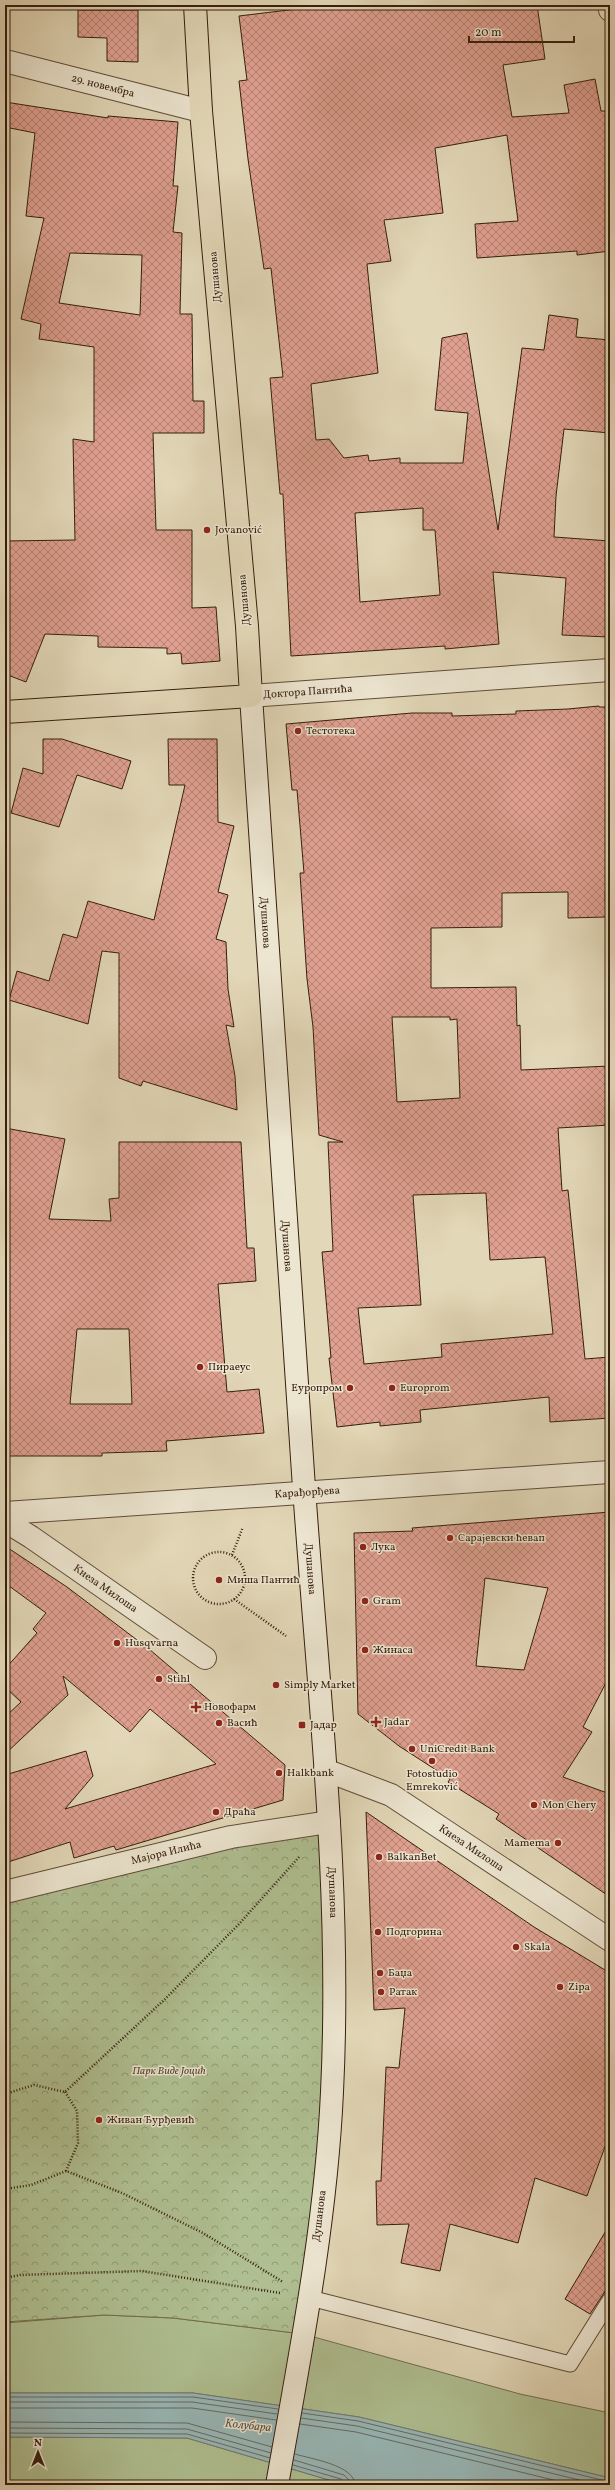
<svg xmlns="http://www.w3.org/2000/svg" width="615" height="2490" font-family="Vollkorn,serif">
  <defs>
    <pattern id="park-crowns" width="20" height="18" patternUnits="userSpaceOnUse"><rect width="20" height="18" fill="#afbf91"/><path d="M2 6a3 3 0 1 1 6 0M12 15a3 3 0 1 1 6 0" fill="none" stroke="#8f9b75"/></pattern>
    <pattern id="building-cross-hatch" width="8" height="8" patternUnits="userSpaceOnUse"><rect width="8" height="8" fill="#dfa090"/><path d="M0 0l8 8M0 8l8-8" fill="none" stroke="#b68274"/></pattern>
  </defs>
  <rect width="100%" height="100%" fill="#e2d7b7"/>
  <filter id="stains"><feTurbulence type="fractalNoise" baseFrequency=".005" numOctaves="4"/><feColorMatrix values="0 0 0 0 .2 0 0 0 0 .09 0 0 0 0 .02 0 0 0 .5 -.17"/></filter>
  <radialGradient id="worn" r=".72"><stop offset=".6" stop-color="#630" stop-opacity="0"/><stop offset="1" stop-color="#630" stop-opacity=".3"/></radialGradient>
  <path fill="#afbf91" stroke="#726e50" d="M104 2315 173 2318 303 2334 520 2394 610 2413V2478L359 2417 193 2393H5V2323Z
    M5 2437 187 2438 346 2485H5Z"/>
  <path fill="url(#park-crowns)" stroke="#726e50" d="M329 1822 334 2047 303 2334 173 2318 104 2315 5 2322V1892Z"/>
  <path fill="#98b7b7" stroke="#707a73" d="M5 2393H193L359 2417 610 2478V2485H346L187 2438 5 2437Z"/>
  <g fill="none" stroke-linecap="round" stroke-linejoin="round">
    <path stroke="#666a62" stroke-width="1" d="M5 2397H193L278 2409
      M5 2402H192L277 2414
      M5 2408H192L276 2420
      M302 2413 358 2421 610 2482
      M301 2418 357 2426 600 2485
      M5 2422 187 2423 272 2447
      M300 2424 356 2432 574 2485
      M5 2428 187 2429 271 2453
      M5 2433 187 2434 270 2458
      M295 2454C311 2459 355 2465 355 2485
      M294 2460 344 2475 348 2479 349 2485
      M293 2465 341 2479 344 2485"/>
  </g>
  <path fill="url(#building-cross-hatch)" stroke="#351e0e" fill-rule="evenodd" d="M330 5H537L545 59 503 65 512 117 569 113 564 85 595 79 601 111H606L610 167V251L577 255V251L477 258 475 224 518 221 507 135 435 148 443 213 384 220 391 261 367 264 378 373 311 384 316 440 329 439 344 458 368 455 369 461 400 458V463H463L468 413 435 410 442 338 467 333 498 530 522 348 544 350 549 315 578 319 576 337 610 340V433L564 429 556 496 554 537 610 541 609 637 562 635 566 578 493 572 499 644 445 649V646L291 656 283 494H280L270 378 283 377 271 268 264 269 248 159 239 81 247 80 239 16ZM423 508V530H435L440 595 360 602 355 513Z
    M78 10H138V62L107 61V38L78 37Z
    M5 102 108 118V116L178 122 173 186H178L173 232 182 233 180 314H192L193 401H204V433H153L156 530H192V608L216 607 220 661 182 664 181 653 167 654V648L98 647V636L45 634 26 682 5 674V541L75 540 73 439 94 442V347L39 339 41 324 21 319 44 218 26 216 35 133 5 127ZM70 253 142 255 140 315 59 303Z
    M599 706V707H610V892L605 893 606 917 568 918V892L502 893V927L431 928V988L516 987 517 1026 520 1025 521 1070 610 1066V1125L558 1128 562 1191 568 1190 585 1359 610 1357V1418L550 1422 549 1397 420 1410 421 1422 380 1426V1422L337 1427 329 1358H331L322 1252 333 1251 328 1142H343L319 1135 313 1027 307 979 300 873H304L297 790H292L286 724 412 713H452V716L516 714V711L568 709ZM392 1017H450V1020L457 1019 460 1098 397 1102ZM486 1193 490 1260 545 1257 553 1334 441 1344 442 1357 364 1364 358 1308 421 1305 413 1195Z
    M43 739H62L131 761 122 789 77 775 59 827 11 813 23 768 43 774Z
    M168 739H217L218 822 234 826 218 892 228 895 216 939 226 942 228 989 234 1027 226 1025 235 1076 237 1110 143 1081 141 1086 119 1078V953L102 951 88 1024 9 1000 17 971 49 981 63 934 77 938 88 901 154 920 185 785H169Z
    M5 1128 65 1139 49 1219 111 1221 109 1199 119 1198V1142H241L247 1248H254L256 1281 218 1284 227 1392 259 1389 264 1433 166 1441 167 1451 102 1453V1456H5ZM77 1329H129L132 1404H70Z
    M610 1512V1675L583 1727 592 1732 563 1777 610 1794V1897L496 1819 499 1814 448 1782 450 1779 399 1746 358 1714 354 1533 413 1531 412 1528ZM485 1578 548 1588 524 1670 476 1666Z
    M5 1546 67 1587 149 1649 285 1765 283 1800 116 1850 114 1846 74 1858 70 1842 5 1863V1775L86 1751 93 1776 65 1809 216 1764 150 1709 130 1732 63 1676 68 1695 5 1754V1717L21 1702 5 1687V1669L37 1633 33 1629 46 1613 5 1583Z
    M366 1812 534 1927 610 1973V2133L587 2196 535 2178 518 2243 450 2224 440 2271 401 2263 409 2224 377 2225 376 2181H381L386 2067 399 2068 405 2008 374 2010Z
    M610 2224V2284L590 2314 565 2299Z"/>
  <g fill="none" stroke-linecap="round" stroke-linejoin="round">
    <defs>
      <path id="service" d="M310 2298 570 2364 610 2300"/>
      <g id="pedestrian">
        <path id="s1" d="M325 1770 391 1795 610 1940"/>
      </g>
      <g id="minor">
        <path d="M609 5 610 10"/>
        <path id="s2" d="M5 61 201 111"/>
        <path id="s3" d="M5 1521 31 1537 205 1658"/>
      </g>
      <g id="tertiary">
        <path id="s4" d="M251 696 610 670"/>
        <path id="s5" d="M5 1513 610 1472"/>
        <path id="s6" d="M5 1892 231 1837 329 1822"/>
      </g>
      <g id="secondary">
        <path id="s7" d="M251 696C267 960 284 1224 304 1488 318 1689 342 1890 332 2092 326 2224 300 2355 277 2485"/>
      </g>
      <path id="primary" d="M5 712 251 696 247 626 201 111 195 5"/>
    </defs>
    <use href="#service" stroke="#604c38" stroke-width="17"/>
    <use href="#pedestrian" stroke="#604c38" stroke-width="24"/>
    <use href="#minor" stroke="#604c38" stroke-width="24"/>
    <use href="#tertiary" stroke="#604c38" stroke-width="24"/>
    <use href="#secondary" stroke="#351e0e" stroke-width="24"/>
    <use href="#primary" stroke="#351e0e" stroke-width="24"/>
    <path stroke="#351e0e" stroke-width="2.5" stroke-dasharray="1 2" stroke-linecap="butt" d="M193 1578a26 26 0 1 1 52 0a26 26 0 1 1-52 0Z
      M232 1555 243 1527
      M234 1599 286 1636
      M65 2092 77 2111 78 2143 66 2171
      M5 2094 34 2085 65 2092 165 1999 239 1924 299 1857
      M5 2189 31 2185 66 2171 122 2193 203 2233 283 2282
      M5 2278 20 2275 142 2271 280 2293"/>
    <use href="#service" stroke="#ece5d0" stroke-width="15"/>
    <use href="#pedestrian" stroke="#ece5d0" stroke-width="22"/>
    <use href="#minor" stroke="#ece5d0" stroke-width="22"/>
    <use href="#tertiary" stroke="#ece5d0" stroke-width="22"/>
    <use href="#secondary" stroke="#ece5d0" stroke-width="22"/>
    <use href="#primary" stroke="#e2d7b7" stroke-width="22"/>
  </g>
  <g fill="#8f2418" stroke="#ece5d0" stroke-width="1.5">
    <circle cx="207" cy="530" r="4"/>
    <circle cx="298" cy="731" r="4"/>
    <circle cx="200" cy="1367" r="4"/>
    <circle cx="350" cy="1388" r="4"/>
    <circle cx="392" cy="1388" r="4"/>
    <circle cx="450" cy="1538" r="4"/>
    <circle cx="363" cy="1547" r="4"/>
    <circle cx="219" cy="1580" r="4"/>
    <circle cx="365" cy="1601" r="4"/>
    <circle cx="117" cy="1643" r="4"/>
    <circle cx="365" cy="1650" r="4"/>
    <circle cx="159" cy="1679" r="4"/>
    <circle cx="276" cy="1685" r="4"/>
    <path d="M194 1701h4v4h4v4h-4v4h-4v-4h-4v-4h4z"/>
    <path d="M374 1716h4v4h4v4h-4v4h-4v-4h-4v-4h4z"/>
    <circle cx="219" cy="1723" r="4"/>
    <rect x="298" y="1721" width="8" height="8" rx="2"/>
    <circle cx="412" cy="1749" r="4"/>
    <circle cx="432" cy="1761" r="4"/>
    <circle cx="279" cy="1773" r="4"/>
    <circle cx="534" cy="1805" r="4"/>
    <circle cx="216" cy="1812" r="4"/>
    <circle cx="558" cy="1843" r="4"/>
    <circle cx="379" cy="1857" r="4"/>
    <circle cx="378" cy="1932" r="4"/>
    <circle cx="516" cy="1947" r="4"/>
    <circle cx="380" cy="1973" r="4"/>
    <circle cx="560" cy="1987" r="4"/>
    <circle cx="381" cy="1992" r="4"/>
    <circle cx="99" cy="2120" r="4"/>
  </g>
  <g text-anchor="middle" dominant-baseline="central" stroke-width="3" stroke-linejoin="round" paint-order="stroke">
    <g font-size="11" fill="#351e0e" stroke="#ece5d0">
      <text stroke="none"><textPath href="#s2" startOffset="101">29. новембра</textPath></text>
      <text transform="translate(216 277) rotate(-95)">Душанова</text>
      <text transform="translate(245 600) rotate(-95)">Душанова</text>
      <text stroke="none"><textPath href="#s4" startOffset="57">Доктора Пантића</textPath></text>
      <text stroke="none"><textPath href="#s7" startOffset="227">Душанова</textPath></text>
      <text stroke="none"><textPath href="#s7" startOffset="551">Душанова</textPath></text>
      <text stroke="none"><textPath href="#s5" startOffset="303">Карађорђева</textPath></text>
      <text stroke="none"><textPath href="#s7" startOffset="875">Душанова</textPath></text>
      <text stroke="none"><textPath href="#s3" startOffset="121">Кнеза Милоша</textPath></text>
      <text stroke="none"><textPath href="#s1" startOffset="167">Кнеза Милоша</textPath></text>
      <text stroke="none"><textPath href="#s6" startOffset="166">Мајора Илића</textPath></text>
      <text stroke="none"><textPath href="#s7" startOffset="1199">Душанова</textPath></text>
      <text transform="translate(320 2216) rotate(-83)">Душанова</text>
    </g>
    <g font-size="11" fill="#351e0e" stroke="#ece5d0" text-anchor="start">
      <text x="215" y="530">Jovanović</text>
      <text x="306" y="731">Тестотека</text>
      <text x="208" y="1367">Пираеус</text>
      <text x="342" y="1388" text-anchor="end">Еуропром</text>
      <text x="400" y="1388">Europrom</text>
      <text x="458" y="1538">Сарајевски ћевап</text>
      <text x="371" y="1547">Лука</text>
      <text x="227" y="1580">Миша Пантић</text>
      <text x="373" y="1601">Gram</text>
      <text x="125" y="1643">Husqvarna</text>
      <text x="373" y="1650">Жинаса</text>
      <text x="167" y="1679">Stihl</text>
      <text x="284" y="1685">Simply Market</text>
      <text x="204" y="1707">Новофарм</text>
      <text x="384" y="1722">Jadar</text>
      <text x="227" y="1723">Васић</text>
      <text x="310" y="1725">Јадар</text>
      <text x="420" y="1749">UniCredit Bank</text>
      <text x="287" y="1773">Halkbank</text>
      <text x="432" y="1774" text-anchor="middle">Fotostudio<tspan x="432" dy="13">Emreković</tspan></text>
      <text x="542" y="1805">Mon Chery</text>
      <text x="224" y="1812">Драћа</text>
      <text x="550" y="1843" text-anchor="end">Mamema</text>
      <text x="387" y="1857">BalkanBet</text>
      <text x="386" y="1932">Подгорина</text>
      <text x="524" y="1947">Skala</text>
      <text x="388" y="1973">Баџа</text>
      <text x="568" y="1987">Zipa</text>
      <text x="389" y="1992">Ратак</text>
      <text x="107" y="2120">Живан Ђурђевић</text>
    </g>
    <g font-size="11" font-style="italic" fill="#54462f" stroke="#ece5d0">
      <text x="169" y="2071">Парк Виде Јоцић</text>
    </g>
    <g font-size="12" font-style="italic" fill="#534c41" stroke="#ece5d0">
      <text transform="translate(248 2426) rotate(6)">Колубара</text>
    </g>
  </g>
  <rect width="615" height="2490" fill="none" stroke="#e2d7b7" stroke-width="20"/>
  <rect x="6" y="6" width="603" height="2478" fill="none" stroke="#351e0e" stroke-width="2"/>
  <rect x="10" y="10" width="595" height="2470" fill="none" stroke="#351e0e"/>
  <g transform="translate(38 2452)" stroke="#ece5d0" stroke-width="3" paint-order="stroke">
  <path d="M0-3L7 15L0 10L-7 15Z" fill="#351e0e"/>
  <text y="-6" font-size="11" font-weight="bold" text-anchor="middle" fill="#351e0e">N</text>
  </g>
  <path d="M469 36v6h105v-6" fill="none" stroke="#351e0e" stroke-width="2"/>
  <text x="475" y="36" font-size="12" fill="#351e0e" stroke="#ece5d0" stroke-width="3" paint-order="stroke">20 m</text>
  <rect width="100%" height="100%" filter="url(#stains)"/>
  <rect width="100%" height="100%" fill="url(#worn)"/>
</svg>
